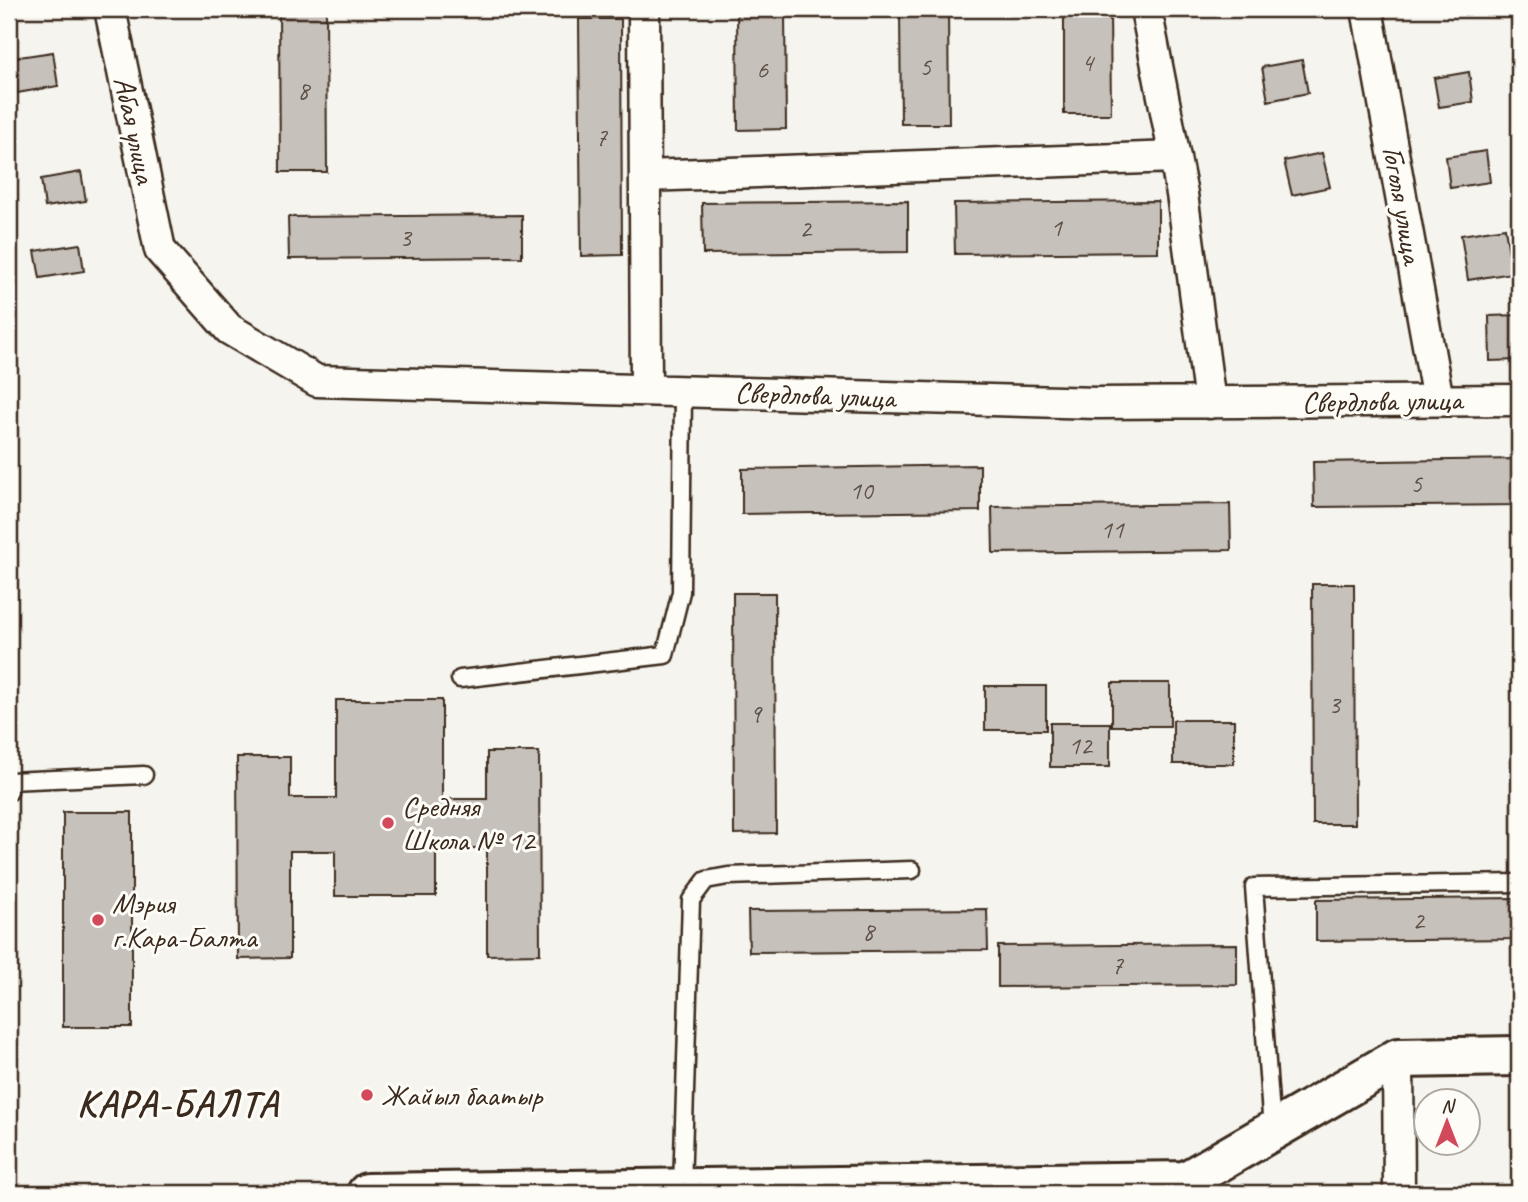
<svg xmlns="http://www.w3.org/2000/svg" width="1528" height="1202" font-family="Caveat,sans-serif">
  <rect width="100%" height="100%" fill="#f5f4ee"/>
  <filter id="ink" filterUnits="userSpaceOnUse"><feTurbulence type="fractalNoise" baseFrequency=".0143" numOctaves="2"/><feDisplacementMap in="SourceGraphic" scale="14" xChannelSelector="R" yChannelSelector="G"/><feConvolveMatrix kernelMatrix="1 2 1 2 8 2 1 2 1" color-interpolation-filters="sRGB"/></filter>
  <g filter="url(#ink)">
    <path fill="#c7c1bb" stroke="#3b2a1e" stroke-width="2" d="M279 9H326L327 172H280Z
      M737 9H785L786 129 738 130Z
      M900 9H948L949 124H901Z
      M1064 9H1110L1111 114H1064Z
      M579 19H621L622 255 581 256Z
      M53 52 58 86 17 93 12 58Z
      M1302 60 1308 93 1268 101 1262 67Z
      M1469 72 1473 102 1439 107 1434 78Z
      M1486 151 1490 182 1450 188 1446 157Z
      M1322 153 1330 187 1292 195 1284 161Z
      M81 172 86 201 45 207 41 179Z
      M908 201V252L703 254 702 203Z
      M1158 201V252L955 254 954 203Z
      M522 215V257L289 259 288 217Z
      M1505 228 1512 273 1468 280 1461 235Z
      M80 244 84 271 40 278 35 251Z
      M1519 315V360L1490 361 1489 316Z
      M1519 459V505L1314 507 1313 462Z
      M980 465V511L742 514V469Z
      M1230 504 1231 550 993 553 992 507Z
      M1312 584H1354L1355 824H1313Z
      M733 593H775L776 833 734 834Z
      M1112 683H1170V726H1112Z
      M985 686H1046V730H985Z
      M336 700H442V799H487V752H539L540 954 487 955V848H436V896H335V851H290V958L238 959 237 757H290V798H336Z
      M1173 720H1234V764H1173Z
      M1050 723H1110V767H1050Z
      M63 812H132V1027H63Z
      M1519 898V939L1316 941V900Z
      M987 909 988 950 749 952 748 911Z
      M1237 944V985L998 987V946Z"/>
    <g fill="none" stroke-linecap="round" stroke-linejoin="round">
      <defs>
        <path id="lane" d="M460 679 665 655 681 592 683 392
          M9 792V781L144 775
          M1272 1129 1254 887 1519 883
          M682 1188 691 900 706 880 728 876 912 870"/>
        <path id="street" d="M110 9 160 250 229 329 317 381 1097 403 1519 400
          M644 9 646 390
          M1146 9 1182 194 1210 403
          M1367 9 1438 400
          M645 176 1175 157
          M1398 1058 1399 1193"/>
        <path id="secondary" d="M367 1193 1186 1181 1398 1058 1519 1056"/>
      </defs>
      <use href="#lane" stroke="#3b2a1e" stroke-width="21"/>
      <use href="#street" stroke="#3b2a1e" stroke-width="35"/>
      <use href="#secondary" stroke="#3b2a1e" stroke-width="44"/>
      <use href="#lane" stroke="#fdfcf7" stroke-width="16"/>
      <use href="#street" stroke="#fdfcf7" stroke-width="30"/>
      <use href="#secondary" stroke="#fdfcf7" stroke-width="38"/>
    </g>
  </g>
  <g fill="#d1495b" stroke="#fdfcf7" stroke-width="2.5">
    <circle cx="388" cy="823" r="7"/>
    <circle cx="98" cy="920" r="7"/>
    <circle cx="367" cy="1095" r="7"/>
  </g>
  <g text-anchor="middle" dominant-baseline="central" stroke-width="6" stroke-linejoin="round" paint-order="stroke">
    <g font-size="26" fill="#5e5045">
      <text x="1087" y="62">4</text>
      <text x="925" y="66">5</text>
      <text x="762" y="69">6</text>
      <text x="303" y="90">8</text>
      <text x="601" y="137">7</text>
      <text x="1056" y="227">1</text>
      <text x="805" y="228">2</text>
      <text x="405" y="237">3</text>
      <text x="1416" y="483">5</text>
      <text x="861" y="490">10</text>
      <text x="1112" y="529">11</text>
      <text x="1334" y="704">3</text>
      <text x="755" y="713">9</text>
      <text x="1080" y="745">12</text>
      <text x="1418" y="920">2</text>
      <text x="868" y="931">8</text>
      <text x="1117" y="965">7</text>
    </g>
    <g font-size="30" fill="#3b2a1e" stroke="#fdfcf7">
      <text transform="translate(135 130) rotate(78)">Абая улица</text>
      <text transform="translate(1403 205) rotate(80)">Гоголя улица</text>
      <text transform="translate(815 395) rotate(2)">Свердлова улица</text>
      <text transform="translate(1382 401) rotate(-1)">Свердлова улица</text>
    </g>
    <g font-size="30" fill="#3b2a1e" stroke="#fdfcf7" text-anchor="start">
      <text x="402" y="806">Средняя<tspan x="402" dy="34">Школа № 12</tspan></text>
      <text x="112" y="903">Мэрия<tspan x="112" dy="34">г.Кара-Балта</tspan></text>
      <text x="381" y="1095">Жайыл баатыр</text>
    </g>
    <g font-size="37" font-weight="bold" letter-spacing="2" fill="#3b2a1e" stroke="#fdfcf7">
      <text x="178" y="1103">КАРА-БАЛТА</text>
    </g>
  </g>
  <rect width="1528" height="1202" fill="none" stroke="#fdfcf7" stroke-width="35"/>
  <rect x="18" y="18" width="1493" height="1167" fill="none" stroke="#3b2a1e" stroke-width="2.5" filter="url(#ink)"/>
  <g transform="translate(1447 1122)"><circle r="33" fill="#fdfcf7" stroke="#afa8a0" stroke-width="2"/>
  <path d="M0-5L12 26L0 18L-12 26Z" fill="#d1495b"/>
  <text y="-10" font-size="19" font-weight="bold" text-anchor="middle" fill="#3b2a1e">N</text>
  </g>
</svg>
